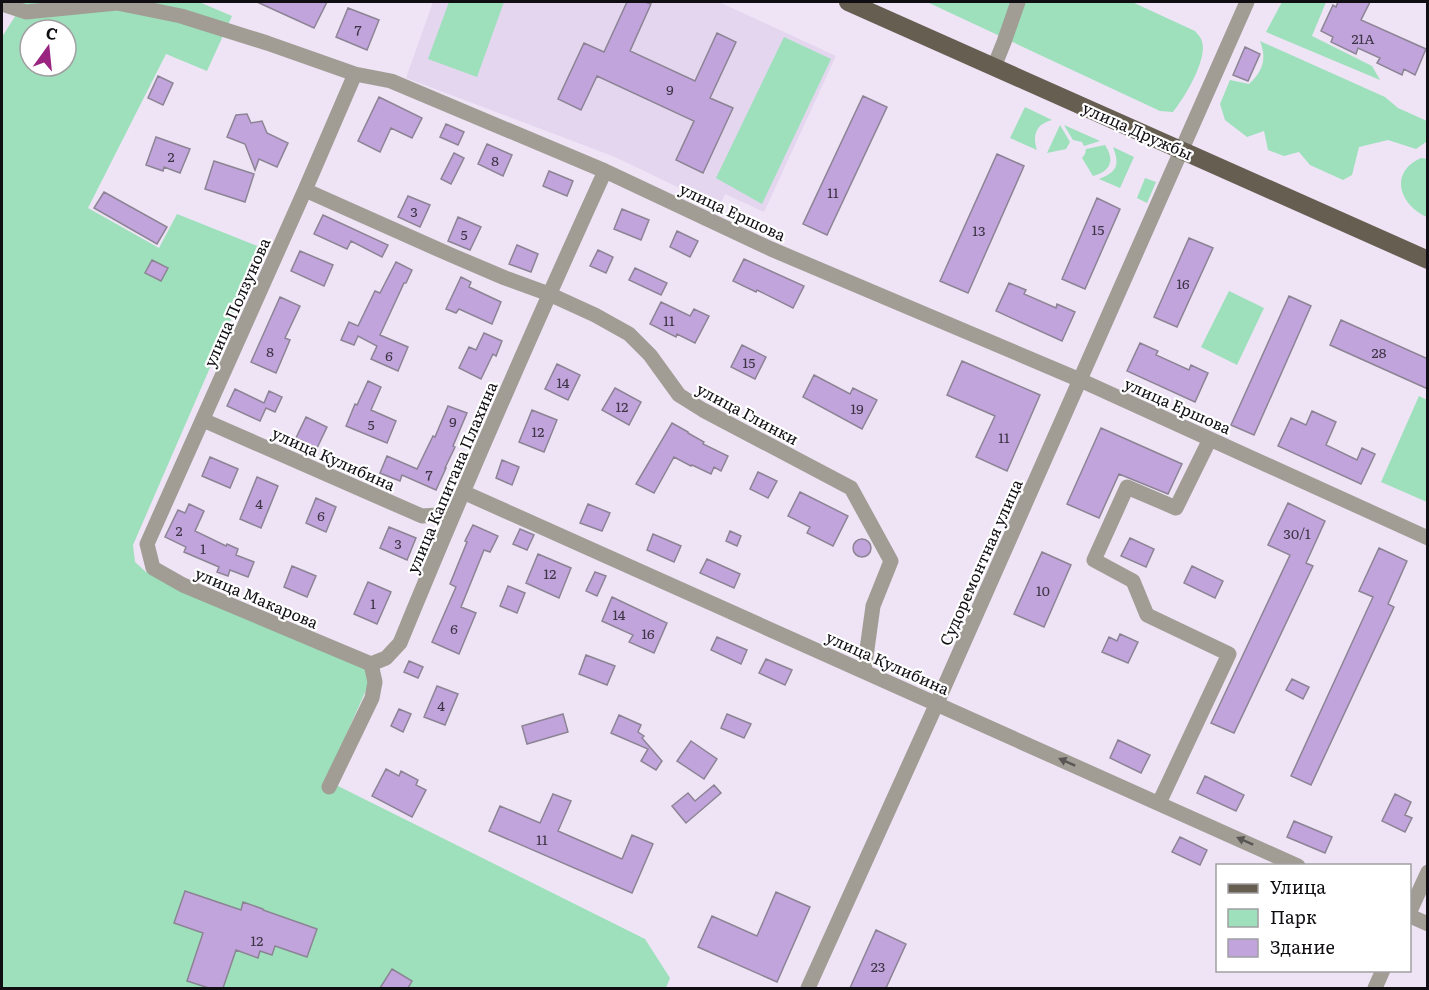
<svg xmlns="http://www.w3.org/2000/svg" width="1429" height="990" font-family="Literata,serif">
  <rect width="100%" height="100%" fill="#eee4f6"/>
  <path fill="#e3d6ee" d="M433 2H719L836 56 764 212 725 194 719 207 615 157 406 78Z"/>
  <path fill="#9de0bb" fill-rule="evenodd" d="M24 2H199L232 16 207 71 166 54 88 208 159 248 177 214 262 248 133 545 135 562 146 572 367 667 371 679 326 780 645 939 670 978 666 988H2V37ZM30 30H66V66H30Z
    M449 2H504L477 77 428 59Z
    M927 2H1132L1195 31C1197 34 1200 36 1201 39 1210 57 1184 98 1173 112L1160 111Z
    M1282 2H1326L1312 36 1372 66 1380 80 1266 32Z
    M784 37 831 59 762 204 716 178Z
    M1260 41 1385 97 1398 108 1427 121 1426 142 1416 149 1388 140 1359 147 1352 175 1343 180 1310 165 1299 152 1284 156 1268 150 1264 131 1247 137 1225 120 1220 104 1230 80 1249 84C1263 71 1267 59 1260 41Z
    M1025 107 1052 120C1036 124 1032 135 1037 150L1010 138Z
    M1060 125 1070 142 1066 149 1047 153Z
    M1064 125 1100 141 1084 146 1082 142 1073 140Z
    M1105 145C1115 160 1111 171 1093 176L1082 158 1085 154 1086 149Z
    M1113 147 1134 157 1120 188 1099 179C1117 172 1120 165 1113 147Z
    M1421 158 1427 159V217C1400 205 1388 173 1421 158Z
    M1145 178 1156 182 1147 203 1137 198Z
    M1229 291 1264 308 1237 365 1201 347Z
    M1419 396 1427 400V502L1381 482Z"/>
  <path fill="#c2a4dc" stroke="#8c8494" stroke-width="1.5" d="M257 2H327L314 28Z
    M627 2H645L651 4 630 51 695 81 717 33 736 42 710 98 733 108 703 173 676 160 694 121 597 76 581 110 558 99 584 43 604 52Z
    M1338 2H1370L1361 20 1426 49 1415 75 1404 69 1402 75 1377 63 1380 58 1358 48 1356 54 1331 42 1333 37 1321 31 1333 5 1336 7Z
    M348 8 379 20 367 50 336 37Z
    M1245 47 1260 54 1248 81 1233 75Z
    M158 76 173 83 163 105 148 98Z
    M863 96 887 107 827 235 803 224Z
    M379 97 422 118 412 138 391 128 380 152 358 141Z
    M247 114 251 123 262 121 267 133 288 143 277 167 259 159 255 170 245 144 227 137 236 115Z
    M446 124 464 132 458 145 440 137Z
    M156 137 190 149 180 173 164 167 163 171 146 165Z
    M487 144 512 155 503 176 478 164Z
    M454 153 464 158 451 184 441 179Z
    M997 154 1024 166 968 293 940 281Z
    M214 161 254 174 245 202 205 189Z
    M549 171 573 181 567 196 543 186Z
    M104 192 167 227 157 244 94 208Z
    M408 196 430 205 420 227 398 217Z
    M1097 198 1120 209 1085 289 1062 279Z
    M622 209 649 220 641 240 614 229Z
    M323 215 388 245 382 257 351 241 347 249 314 234Z
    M458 217 481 227 470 250 448 241Z
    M677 231 698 241 690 257 670 247Z
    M1189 238 1213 248 1177 327 1154 317Z
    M517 245 538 254 531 272 509 264Z
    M598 250 613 257 606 273 590 266Z
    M300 251 333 265 324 286 291 271Z
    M744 259 804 286 793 308 757 290 756 292 733 281Z
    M152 260 168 268 161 281 145 273Z
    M396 262 412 270 406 283H404L380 335 408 347 398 371 371 359 377 346 358 336 354 345 341 340 349 322 358 326 375 291 380 293Z
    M635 268 667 283 661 295 629 280Z
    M461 277 471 282 469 287 501 302 492 324 459 309 456 313 446 309Z
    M1009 283 1026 290 1024 294 1056 308 1057 304 1075 312 1062 341 996 311Z
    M1289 296 1311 306 1254 435 1231 425Z
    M280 297 300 306 285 338 290 340 276 373 251 362Z
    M661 302 690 316 694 309 709 316 695 343 677 334 676 337 650 324Z
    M1341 320 1428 359V389L1330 345Z
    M484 333 502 341 496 356 493 354 481 379 459 368 469 347 476 350Z
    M1140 343 1158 351 1156 355 1189 370 1191 365 1208 373 1195 402 1127 371Z
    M742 345 766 357 755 379 731 367Z
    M962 361 1040 395 1007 471 976 457 995 416 947 395Z
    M557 364 580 375 568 400 545 389Z
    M814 375 850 394 853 388 877 400 862 429 803 397Z
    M368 381 381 387 371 410 396 421 387 443 346 426 355 404 357 405Z
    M615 388 641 402 629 425 602 410Z
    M235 389 264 403 269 391 282 397 275 412 266 408 260 421 227 406Z
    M448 406 467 413 453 446 455 447 445 468H446L436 490 402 475 400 481 380 473 387 456 417 469 433 436 435 437Z
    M532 410 557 420 544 452 519 442Z
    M1312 411 1336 422 1326 445 1357 460 1362 448 1375 454 1361 484 1278 446 1291 418 1306 425Z
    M306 417 327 427 317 448 296 438Z
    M672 423 688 432V433L704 442 703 444 728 456 721 471 714 467 711 474 692 465 691 466 674 457 654 493 636 484Z
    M1101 428 1182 464 1168 494 1119 474 1099 518 1067 504Z
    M210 457 238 469 230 488 202 476Z
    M502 460 519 467 512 485 496 478Z
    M758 472 777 481 768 498 750 489Z
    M257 477 278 486 261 528 240 519Z
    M800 492 848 516 833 546 807 533 810 527 788 516Z
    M316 498 336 507 326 532 306 523Z
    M1288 503 1325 521 1306 563 1313 566 1234 733 1211 723 1290 555 1268 545Z
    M189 504 204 511 195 531 226 546 227 544 238 549 236 555 254 562 248 577 230 570 228 576 217 572 219 567 184 552 186 547 165 537 178 510 185 513Z
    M588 504 610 513 602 531 580 523Z
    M473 525 498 536 490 552 484 550 461 607 476 613 459 654 432 642 456 587 450 584 467 542 465 541Z
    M389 527 416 538 407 560 380 548Z
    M520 529 534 535 527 550 513 544Z
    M730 531 741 536 737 546 726 541Z
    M653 534 681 546 674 562 647 550Z
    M1130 538 1154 549 1146 567 1121 556Z
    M853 548a9 9 0 1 1 18 0a9 9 0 1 1-18 0Z
    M1379 548 1407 561 1388 604 1394 607 1311 785 1291 776 1373 597 1359 591Z
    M1042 552 1071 565 1044 627 1014 614Z
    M538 554 571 568 559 598 526 583Z
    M707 559 740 574 734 588 700 573Z
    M292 566 316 576 307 597 284 587Z
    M1192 566 1223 581 1215 598 1184 583Z
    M595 572 606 576 597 596 586 591Z
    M368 582 391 592 377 624 354 614Z
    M508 586 525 593 517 613 500 606Z
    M612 597 667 623 654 653 629 642 633 635 602 621Z
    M1120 634 1138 642 1128 663 1102 652 1109 637 1117 641Z
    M717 637 747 650 741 664 711 650Z
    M586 655 615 666 607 685 579 674Z
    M766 659 792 670 785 685 759 673Z
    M409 661 423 667 418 678 404 672Z
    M1292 679 1309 687 1303 699 1286 690Z
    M437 686 458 694 445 725 424 717Z
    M399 709 411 714 403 732 391 726Z
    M563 714 568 732 527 744 522 726Z
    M727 714 751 724 744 738 721 728Z
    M619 715 641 725 638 732 644 736 642 738 662 761 656 770 641 761 648 749 611 733Z
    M1118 740 1150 755 1141 773 1110 758Z
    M691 741 717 759 704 779 677 761Z
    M386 769 399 776 401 771 418 780 416 785 426 790 412 817 372 796Z
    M1205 776 1244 795 1236 811 1197 793Z
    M714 785 721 793 686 823 672 806 688 793 695 801Z
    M553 794 571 801 558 831 622 859 632 835 653 844 632 893 489 831 500 806 540 823Z
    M1395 794 1411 802 1405 815 1412 818 1405 832 1382 821Z
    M1294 821 1332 837 1325 853 1287 837Z
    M1180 837 1207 850 1200 865 1172 852Z
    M185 891 241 910 243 902 263 909V910L317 929 307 957 275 946 272 955 260 951 258 958 236 950 223 988H209L187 981 203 933 174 923Z
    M776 892 810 907 777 982 698 947 712 916 757 936Z
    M876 930 906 944 886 988H850Z
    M392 969 412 981 408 988H380Z"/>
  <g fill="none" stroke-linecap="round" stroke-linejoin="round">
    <path stroke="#a19d95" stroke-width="15" d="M2 4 26 12 117 3 181 16 267 43 355 74 391 81 605 171 771 249 1080 380 1428 538
      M994 67 1004 42 1018 2
      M355 74 305 190 147 544 153 568 183 585 371 664
      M305 190 451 255 505 278 549 294 595 315 629 334 650 355 679 395 703 410 851 488 891 561 873 606 864 671
      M203 420 422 516 453 514
      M463 492 1298 866
      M329 787 372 698 375 682 371 664 386 658 400 643C465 484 534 327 605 171
      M1159 803 1229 654 1147 615 1133 581 1094 560 1127 487 1176 508 1210 439
      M1410 911 1428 872
      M1410 916 1428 924
      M808 988 937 703 1247 2
      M1375 988 1383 970"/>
    <path stroke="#665e51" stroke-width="18" d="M848 2 1428 260"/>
  </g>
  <defs><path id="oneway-solid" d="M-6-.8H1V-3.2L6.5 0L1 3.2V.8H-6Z" transform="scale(1.5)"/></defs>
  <g fill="#595654">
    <use href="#oneway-solid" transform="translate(1067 762) rotate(-156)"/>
    <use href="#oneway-solid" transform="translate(1245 841) rotate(-156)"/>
  </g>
  <g text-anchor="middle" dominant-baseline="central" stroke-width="4.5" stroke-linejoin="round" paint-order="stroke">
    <g font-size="14" fill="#3d3445">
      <text x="358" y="29">7</text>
      <text x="1363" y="38">21А</text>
      <text x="670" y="89">9</text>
      <text x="171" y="156">2</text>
      <text x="495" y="160">8</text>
      <text x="833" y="192">11</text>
      <text x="414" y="211">3</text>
      <text x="1098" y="229">15</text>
      <text x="979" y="230">13</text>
      <text x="464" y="234">5</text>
      <text x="1183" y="283">16</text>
      <text x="669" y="320">11</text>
      <text x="270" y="351">8</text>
      <text x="1379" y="352">28</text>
      <text x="389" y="355">6</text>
      <text x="749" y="362">15</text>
      <text x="563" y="382">14</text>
      <text x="622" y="406">12</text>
      <text x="857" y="408">19</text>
      <text x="453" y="421">9</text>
      <text x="371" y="424">5</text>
      <text x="538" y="431">12</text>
      <text x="1004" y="437">11</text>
      <text x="429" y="474">7</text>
      <text x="259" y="503">4</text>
      <text x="321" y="515">6</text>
      <text x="179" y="530">2</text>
      <text x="1297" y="533">30/1</text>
      <text x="398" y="543">3</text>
      <text x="203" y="548">1</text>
      <text x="550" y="573">12</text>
      <text x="1043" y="590">10</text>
      <text x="373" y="603">1</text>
      <text x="619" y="614">14</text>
      <text x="454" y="628">6</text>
      <text x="648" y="633">16</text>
      <text x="441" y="705">4</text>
      <text x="542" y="839">11</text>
      <text x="257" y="940">12</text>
      <text x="878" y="966">23</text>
    </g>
    <g font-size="16" fill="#110e13" stroke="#fff">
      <text transform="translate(1138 130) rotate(24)">улица Дружбы</text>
      <text transform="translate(733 211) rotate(25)">улица Ершова</text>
      <text transform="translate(236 302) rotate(-66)">улица Ползунова</text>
      <text transform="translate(1178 405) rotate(24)">улица Ершова</text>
      <text transform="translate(748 413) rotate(28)">улица Глинки</text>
      <text transform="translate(334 458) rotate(24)">улица Кулибина</text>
      <text transform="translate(451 477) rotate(-67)">улица Капитана Плахина</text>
      <text transform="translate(980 562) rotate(-66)">Судоремонтная улица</text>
      <text transform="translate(257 597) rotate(23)">улица Макарова</text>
      <text transform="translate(888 662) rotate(24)">улица Кулибина</text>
    </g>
  </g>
  <rect width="1429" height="990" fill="none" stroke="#110e13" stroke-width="6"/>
  <rect x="1216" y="864" width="195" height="108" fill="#ffffff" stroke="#a09fa1" stroke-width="1.5"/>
  <rect x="1228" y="884" width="30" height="9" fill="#665e51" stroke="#a09fa1" stroke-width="1.5"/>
  <text x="1270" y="894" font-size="18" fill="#110e13">Улица</text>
  <rect x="1228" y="909" width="30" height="18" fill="#9de0bb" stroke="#a09fa1" stroke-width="1.5"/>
  <text x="1270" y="924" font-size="18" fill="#110e13">Парк</text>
  <rect x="1228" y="939" width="30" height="18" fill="#c2a4dc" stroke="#a09fa1" stroke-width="1.5"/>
  <text x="1270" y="954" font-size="18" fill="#110e13">Здание</text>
  <g transform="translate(48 48) rotate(15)"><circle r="28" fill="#ffffff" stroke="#a09fa1" stroke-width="1.5"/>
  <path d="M0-4.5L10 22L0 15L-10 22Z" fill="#992581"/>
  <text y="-9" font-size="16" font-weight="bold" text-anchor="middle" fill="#110e13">С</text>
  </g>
</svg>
